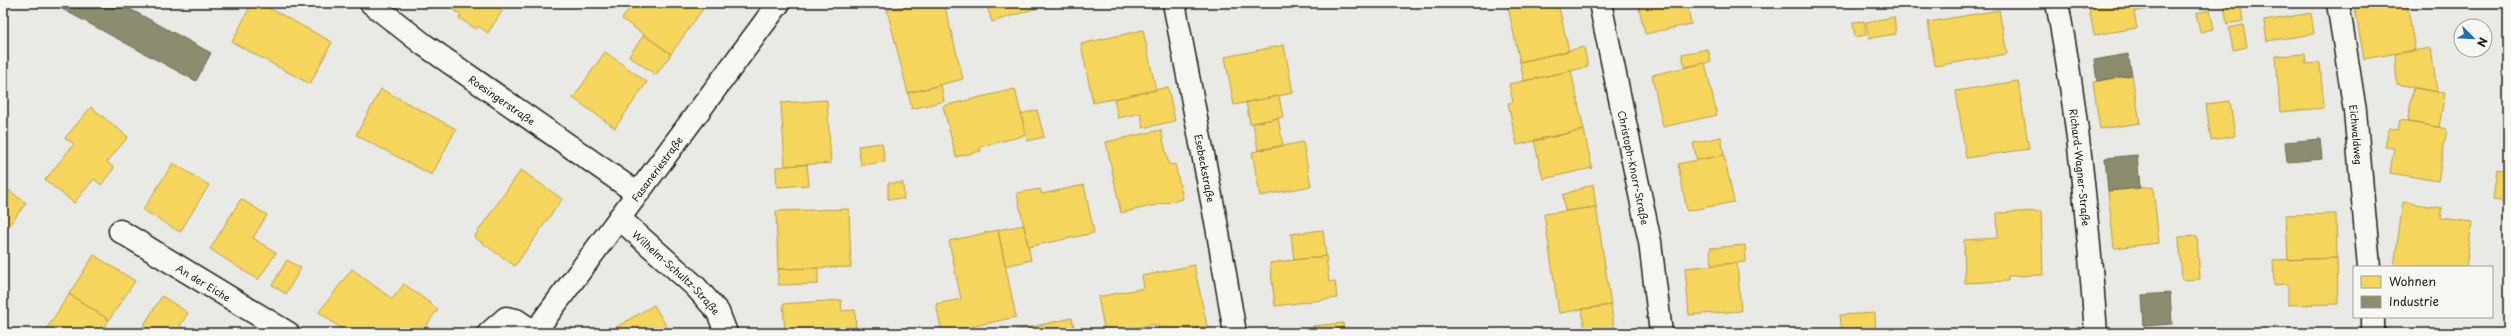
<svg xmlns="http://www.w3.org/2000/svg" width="2511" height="336" font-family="'Playpen Sans',sans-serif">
  <rect width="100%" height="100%" fill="#e9e9e5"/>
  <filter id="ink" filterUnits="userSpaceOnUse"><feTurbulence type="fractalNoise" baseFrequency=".025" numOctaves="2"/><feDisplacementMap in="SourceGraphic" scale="8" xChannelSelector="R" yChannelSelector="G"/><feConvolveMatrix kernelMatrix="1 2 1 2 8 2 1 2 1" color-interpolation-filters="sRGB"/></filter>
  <g filter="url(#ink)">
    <path fill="#f6d55c" stroke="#b59e49" d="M252 3H260L332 42 310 84 232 42Z
      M457 3H507L488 33 478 26 476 29 459 18 461 15 453 9Z
      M633 3H707L671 54 622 19Z
      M914 3H944L963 79 908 93 887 10Z
      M986 3H1049L1050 4 992 22Z
      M1507 3H1558L1569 51 1520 62Z
      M1638 3H1696L1697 6 1688 8 1691 24 1645 34Z
      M2082 3H2158L2159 7 2134 12 2137 28 2094 35 2089 8 2083 9Z
      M2175 3H2193L2175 7Z
      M2240 3 2243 21 2227 24 2224 5Z
      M2354 3H2407L2415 50 2364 59Z
      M1999 10 2007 54 1935 66 1928 22Z
      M2210 10 2214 29 2200 32 2196 13Z
      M2311 13 2314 34 2267 41 2264 21Z
      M1894 17 1896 34 1869 38 1866 22Z
      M1864 21 1866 35 1855 37 1853 22Z
      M2243 25 2247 47 2233 50 2229 28Z
      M1143 30 1156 90 1093 103 1081 44Z
      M644 35 671 54 656 75 629 56Z
      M1284 45 1293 93 1234 105 1225 57Z
      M1584 47 1588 67 1524 81 1520 62Z
      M2431 48 2437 92 2397 84 2395 54Z
      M1708 49 1711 62 1685 67 1682 54Z
      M605 52 647 82 615 128 573 98Z
      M2305 54 2306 64 2320 63 2324 108 2280 112 2276 56Z
      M1705 63 1717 115 1663 127 1652 75Z
      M1571 71 1584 130 1517 145 1508 103 1513 102 1509 84Z
      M2132 75 2140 123 2100 129 2093 82Z
      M2018 81 2029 149 1966 158 1956 91Z
      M941 85 944 101 912 109 908 93Z
      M1168 87 1175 121 1143 128 1141 113 1118 118 1114 99Z
      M2414 88 2445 93 2439 127 2407 122Z
      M381 89 456 129 432 175 356 135Z
      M1015 89 1026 135 980 147 981 151 956 157 943 106Z
      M1279 96 1283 117 1250 124 1246 102Z
      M827 100 831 163 785 166 781 103Z
      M2230 101 2235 136 2211 140 2206 104Z
      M91 107 128 137 107 162 114 168 101 185 94 179 74 203 45 180 74 144 65 138Z
      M1037 110 1044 137 1027 141 1021 114Z
      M1278 118 1283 145 1258 150 1253 123Z
      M2400 120 2447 129 2438 181 2390 173 2394 148 2385 147 2389 128 2398 130Z
      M1161 130 1169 165 1175 164 1183 199 1121 213 1106 142Z
      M1584 130 1592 168 1543 179 1534 140Z
      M1721 137 1724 155 1697 160 1693 143Z
      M1303 142 1311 186 1260 196 1252 152Z
      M882 143 885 162 861 165 858 146Z
      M1724 155 1734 202 1687 211 1678 164Z
      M173 163 209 185 180 232 143 210Z
      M807 164 809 185 777 187 776 167Z
      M2497 169 2508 171 2507 202 2493 200Z
      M521 170 562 199 515 266 474 237Z
      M888 183H903L904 199H888Z
      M1593 184 1596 207 1565 211 1563 195Z
      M1084 185 1094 233 1028 247 1017 193 1040 189 1042 194Z
      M3 186 26 203 3 234Z
      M2153 187 2159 243 2114 248 2108 191Z
      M241 199 267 215 253 238 276 253 258 280 210 249Z
      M2403 202 2442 208 2440 218 2472 222 2466 267H2394Z
      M1596 207 1611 305 1559 313 1544 214Z
      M849 209 851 267 778 269 776 211Z
      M2041 211 2043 275 2008 276V281L1965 283 1964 240 1998 238 1997 213Z
      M2336 214 2337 258 2288 260 2286 215Z
      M1024 225 1031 260 1005 266 998 230Z
      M998 230 1016 317 942 333 936 304 961 299 949 241Z
      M1323 230 1326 256 1294 260 1291 234Z
      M2197 236 2200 279 2182 280 2179 237Z
      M1745 245 1746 262 1712 265 1710 248Z
      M94 255 135 281 109 320 69 294Z
      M1326 256 1329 282 1335 281 1337 298 1275 306 1270 263Z
      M2337 258 2338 304 2288 305V284L2274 285 2273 260Z
      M287 260 301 268 286 294 272 285Z
      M1737 263 1741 311 1689 315 1685 268Z
      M1194 265 1207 326 1172 333H1159L1158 324 1105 333 1098 297 1144 288 1142 276Z
      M818 268V284L778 285V269Z
      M352 269 392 299 404 284 438 309 421 333H347L319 312Z
      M69 294 109 320 101 333H44Z
      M162 296 188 313 180 326 191 333H139Z
      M841 300 842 311 855 310 856 333H785L783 304Z
      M654 305 670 333H606Z
      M1611 305 1615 333H1585L1582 309Z
      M1875 313 1876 333H1842L1840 315Z
      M1072 318 1075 333H1004Z
      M1343 323 1344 333H1313V326Z
      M1207 326V333H1173Z
      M1751 331V333H1723V332Z"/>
    <path fill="#8c8c6e" stroke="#6a6a55" d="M51 3H119L211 53 196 81Z
      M2002 3H2027L2003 6Z
      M2128 54 2132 75 2097 81 2094 60Z
      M2320 139 2322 159 2287 162 2285 142Z
      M2137 155 2140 188 2108 191 2105 158Z
      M2170 293 2172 324 2144 326 2142 295Z"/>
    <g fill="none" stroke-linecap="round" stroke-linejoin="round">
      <defs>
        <g id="minor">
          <path id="s1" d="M371 3 423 44 637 193"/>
          <path id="s2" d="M1174 3 1217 227 1235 333"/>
          <path id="s3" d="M1600 3 1650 242 1661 333"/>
          <path id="s4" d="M2057 3C2078 112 2088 223 2096 333"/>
          <path id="s5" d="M2338 3 2355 111 2369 267"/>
          <path id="s6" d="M619 218 695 286 718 312 726 333"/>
          <path id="s7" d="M120 231 288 333"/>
          <path d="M2373 317V333"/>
          <path d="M489 333 506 318 516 320 534 332"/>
          <path id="s8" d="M534 333 779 3"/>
        </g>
      </defs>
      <use href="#minor" stroke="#1c1c1c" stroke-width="25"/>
      <use href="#minor" stroke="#f6f6f2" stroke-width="22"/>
    </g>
  </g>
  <g text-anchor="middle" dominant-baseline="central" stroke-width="4" stroke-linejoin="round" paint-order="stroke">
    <g font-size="10" fill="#1c1c1c" stroke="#f6f6f2">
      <text stroke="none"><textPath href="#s1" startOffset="163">Roesingerstraße</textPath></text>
      <text stroke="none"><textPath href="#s5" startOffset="133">Eichwaldweg</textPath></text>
      <text stroke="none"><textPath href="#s3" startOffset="168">Christoph-Knorr-Straße</textPath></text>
      <text stroke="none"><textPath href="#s8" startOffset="205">Fasaneriestraße</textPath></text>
      <text stroke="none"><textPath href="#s2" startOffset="168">Esebeckstraße</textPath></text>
      <text stroke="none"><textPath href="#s4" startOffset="166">Richard-Wagner-Straße</textPath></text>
      <text stroke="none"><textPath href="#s6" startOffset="79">Wilhelm-Schultz-Straße</textPath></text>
      <text stroke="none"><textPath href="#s7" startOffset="98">An der Eiche</textPath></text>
    </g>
  </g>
  <rect width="2511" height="336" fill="none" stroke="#f6f6f2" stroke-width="16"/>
  <rect x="8" y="8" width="2495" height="320" fill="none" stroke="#1c1c1c" stroke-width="1.5" filter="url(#ink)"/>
  <rect x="2353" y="266" width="140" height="52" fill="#f6f6f2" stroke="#9f9f9c"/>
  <rect x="2361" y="276" width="20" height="12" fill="#f6d55c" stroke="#9f9f9c"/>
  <text x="2389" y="286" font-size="12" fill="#1c1c1c">Wohnen</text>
  <rect x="2361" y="296" width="20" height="12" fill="#8c8c6e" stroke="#9f9f9c"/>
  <text x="2389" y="306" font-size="12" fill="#1c1c1c">Industrie</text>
  <g transform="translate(2473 38) rotate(114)"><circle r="19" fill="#f6f6f2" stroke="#9f9f9c"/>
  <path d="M0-3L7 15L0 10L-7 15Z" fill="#1f6fb2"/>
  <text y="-6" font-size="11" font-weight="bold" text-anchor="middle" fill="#1c1c1c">N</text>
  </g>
</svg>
